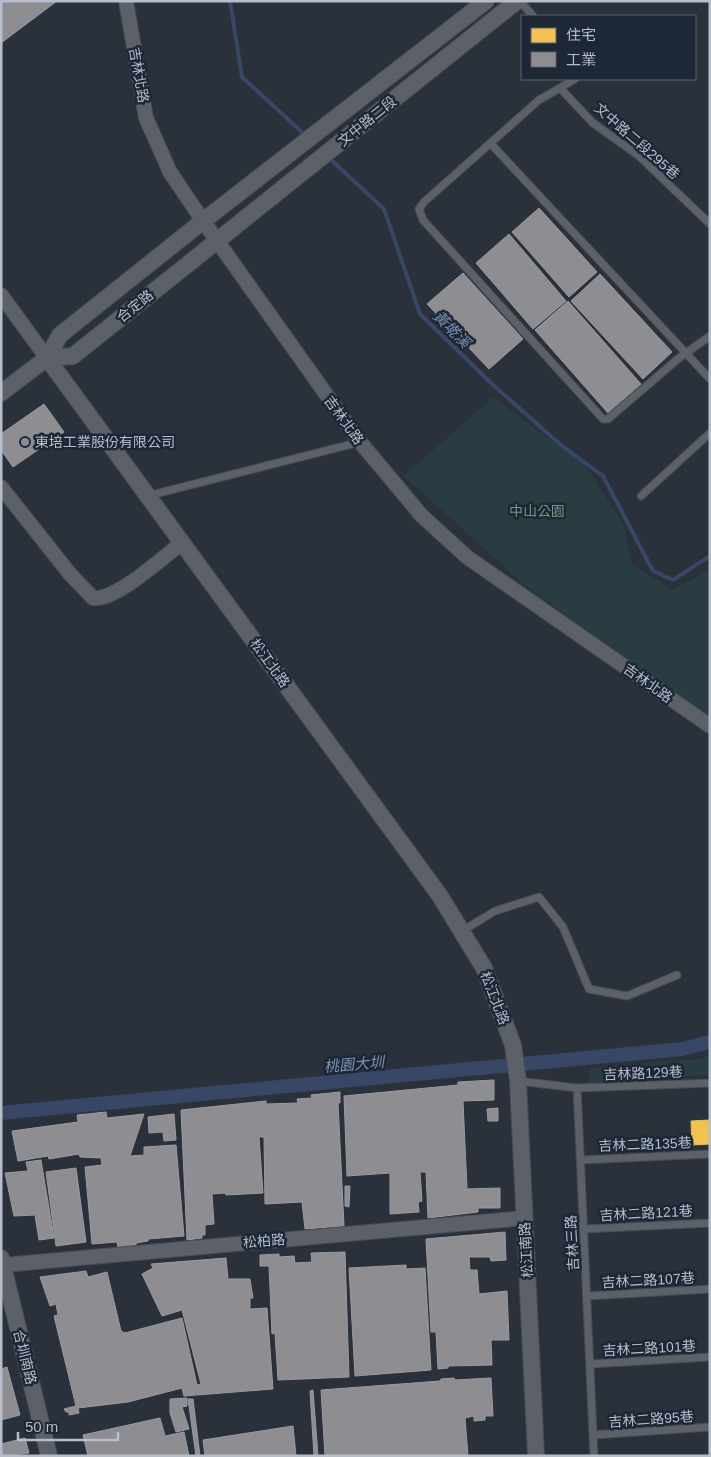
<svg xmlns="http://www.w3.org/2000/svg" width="711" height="1457" font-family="Arial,'Noto Sans TC',sans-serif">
  <rect width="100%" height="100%" fill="#2b313b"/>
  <path fill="#283c41" d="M493 397 586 466 624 525 632 565 673 590 710 569V721L522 583 404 476Z
    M710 1055V1075L590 1083 589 1068 700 1059Z"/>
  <path fill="#f2c14e" stroke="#e0c074" d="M710 1120V1144L692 1145 691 1121Z"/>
  <path fill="#8d8d92" stroke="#999ba3" d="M1 1H57L1 43Z
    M539 208 597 272 569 297 512 232Z
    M509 234 566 301 533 329 476 263Z
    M463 273 523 339 489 369 427 304Z
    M600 274 672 352 643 379 571 301Z
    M568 301 641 384 608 413 535 330Z
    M44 404 64 432 13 467 1 450V434Z
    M494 1080V1100L463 1101 467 1189 500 1188V1208H478V1212L428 1218 426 1172H420L422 1201 418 1202 419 1212 390 1214V1173L347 1176 344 1096 458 1085V1082Z
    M340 1092V1103H338L344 1226 305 1229 302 1202 265 1204 264 1137H259L263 1193 226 1195 225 1193 212 1194 214 1224 205 1225V1235H202V1238L187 1240 181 1110 266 1101V1104L298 1103 297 1099 312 1098 311 1095Z
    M498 1108V1121H488L487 1109Z
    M106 1112 107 1118 144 1114 130 1156 144 1155V1147L176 1145 184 1236 148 1239V1241L136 1243V1245L118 1247 117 1242 92 1244 85 1167 102 1165 101 1158 80 1157 79 1154 49 1159 48 1156 18 1161 12 1131 78 1122 77 1115Z
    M174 1114 176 1140 164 1141 163 1132 149 1133 148 1117Z
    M41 1160 54 1238 39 1240 35 1215 14 1216 5 1173 28 1171 26 1162Z
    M76 1168 86 1242 56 1246 46 1172Z
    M345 1186H350L349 1207 345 1206Z
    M505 1232 506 1260 491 1261 490 1257H469L470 1270H477L479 1294 507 1291 509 1340H491L492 1365 448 1366V1368L438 1369 436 1332H431L426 1239Z
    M345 1252 349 1377 278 1380 275 1333 272 1334 269 1266H260V1255L279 1254V1257L294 1256 295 1263 312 1262 311 1253Z
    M226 1258 228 1279H250L253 1298H250V1309L267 1308 273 1389 184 1396 182 1388 128 1402 78 1408 79 1413 69 1415V1412H66L64 1409 76 1406 54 1316 58 1315 56 1304 50 1306 40 1277 86 1271 88 1277 107 1272 121 1331 125 1333 182 1318 197 1385 201 1384 182 1310 162 1316 142 1274 153 1268 151 1264Z
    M406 1265V1269L425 1268 431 1370 355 1376 349 1268Z
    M7 1367 20 1415 1 1420V1369Z
    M454 1378 455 1380 491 1378 493 1416H485V1420L474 1421V1416L465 1418 468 1456H325L321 1390 440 1381 441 1379Z
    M313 1390 318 1456H314L310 1391Z
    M187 1398V1406L182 1407 189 1429 176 1432 170 1413V1399Z
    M188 1399H193L200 1456H196Z
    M160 1418 165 1436 184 1432 189 1456H88L83 1435Z
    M293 1426 296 1456H205L203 1440Z
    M25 1438 29 1453 1 1456V1444Z"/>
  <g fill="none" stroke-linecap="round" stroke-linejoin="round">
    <path stroke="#374765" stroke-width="4" d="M230 1 242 77 305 135
      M328 157 384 209 420 314 492 384 562 446 603 476 653 571 673 580 710 556"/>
    <path stroke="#374765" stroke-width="14" d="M1 1113 682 1049 710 1042"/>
    <defs>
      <path id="service" d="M520 1 533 16
        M575 79 560 88 593 123 639 156 710 224
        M560 88 539 100 424 202 419 209 423 220 603 419H608L679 358 710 336
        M491 144 710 379
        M147 496 360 442
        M641 496 710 433
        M462 931 495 911 539 897 563 927 589 989 627 996 677 975
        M518 1081 577 1088 594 1456
        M577 1088 710 1083
        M581 1160 710 1154
        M584 1229 710 1223
        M587 1296 710 1289
        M590 1364 710 1357
        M593 1435 710 1427"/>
      <path id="minor" d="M126 1 146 118 170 172 203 221 360 442 422 516 467 557 710 726
        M1 295 47 358
        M1 487 70 574 93 598C116 601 163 557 182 543
        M3 1265 525 1218"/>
      <path id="tertiary" d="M47 358 440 896 484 968 513 1045 518 1081 536 1456
        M47 358 73 356 517 1
        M1 393 47 358 60 335 203 221 486 1
        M1 1258 49 1456"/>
    </defs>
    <use href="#service" stroke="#474c54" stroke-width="9"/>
    <use href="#minor" stroke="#474c54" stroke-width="16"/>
    <use href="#tertiary" stroke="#474c54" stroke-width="18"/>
    <use href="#service" stroke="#5c6068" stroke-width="7"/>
    <use href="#minor" stroke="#5c6068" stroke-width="14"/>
    <use href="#tertiary" stroke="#5c6068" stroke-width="16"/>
  </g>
  <circle fill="#858c99" stroke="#1e2736" stroke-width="2" cx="25" cy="442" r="5"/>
  <g text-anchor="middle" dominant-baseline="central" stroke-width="5" stroke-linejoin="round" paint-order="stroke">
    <g font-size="14" fill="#b6bdcb" stroke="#1e2736">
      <text transform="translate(139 75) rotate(80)">吉林北路</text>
      <text transform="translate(367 121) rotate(-39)">文中路二段</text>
      <text transform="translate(637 141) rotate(41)">文中路二段295巷</text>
      <text transform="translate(135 306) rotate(-39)">合定路</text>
      <text transform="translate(344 420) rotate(54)">吉林北路</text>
      <text transform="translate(270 663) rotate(54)">松江北路</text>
      <text transform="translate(648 683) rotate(35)">吉林北路</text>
      <text transform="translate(495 998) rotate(69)">松江北路</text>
      <text transform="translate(643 1073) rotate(-2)">吉林路129巷</text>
      <text transform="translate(645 1144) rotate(-2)">吉林二路135巷</text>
      <text transform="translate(646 1213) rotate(-3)">吉林二路121巷</text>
      <text transform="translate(264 1241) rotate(-5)">松柏路</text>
      <text transform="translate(572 1243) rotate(-93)">吉林三路</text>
      <text transform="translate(526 1250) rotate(-93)">松江南路</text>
      <text transform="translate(648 1280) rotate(-3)">吉林二路107巷</text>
      <text transform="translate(649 1348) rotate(-3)">吉林二路101巷</text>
      <text transform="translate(25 1357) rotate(76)">合圳南路</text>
      <text transform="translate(651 1419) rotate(-4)">吉林二路95巷</text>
    </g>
    <g font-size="14" fill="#b6bdcb" stroke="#1e2736" text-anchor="start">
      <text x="35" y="442">東培工業股份有限公司</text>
    </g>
    <g font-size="14" fill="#6c9d7a" stroke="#1e2736">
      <text x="537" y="511">中山公園</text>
    </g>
    <g font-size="15" font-style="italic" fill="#7c91b3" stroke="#1e2736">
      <text transform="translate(452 329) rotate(45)">黃墘溪</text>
      <text transform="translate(354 1064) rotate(-5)">桃園大圳</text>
    </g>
  </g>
  <rect width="711" height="1457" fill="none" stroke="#b6bdcb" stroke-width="5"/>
  <rect x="521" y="15" width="175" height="65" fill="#1e2736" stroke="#5b6372"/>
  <rect x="531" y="28" width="25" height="15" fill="#f2c14e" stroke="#5b6372"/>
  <text x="566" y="40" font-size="15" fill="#b6bdcb">住宅</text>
  <rect x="531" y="52" width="25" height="15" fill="#8d8d92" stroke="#5b6372"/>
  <text x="566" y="65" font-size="15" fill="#b6bdcb">工業</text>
  <path d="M18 1432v8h100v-8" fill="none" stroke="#b6bdcb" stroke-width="2.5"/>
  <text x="25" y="1432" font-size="15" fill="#b6bdcb" stroke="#1e2736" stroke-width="4" paint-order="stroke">50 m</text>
</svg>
